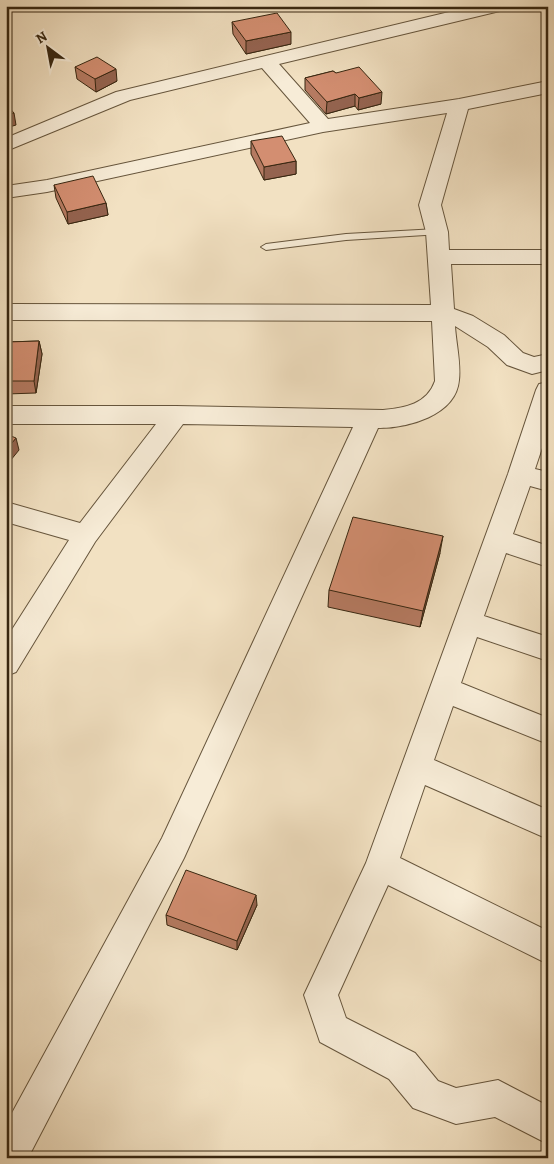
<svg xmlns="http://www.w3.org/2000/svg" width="554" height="1164" font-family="Alegreya,serif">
  <rect width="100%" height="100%" fill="#f2e1c2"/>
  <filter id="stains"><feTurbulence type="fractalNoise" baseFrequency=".004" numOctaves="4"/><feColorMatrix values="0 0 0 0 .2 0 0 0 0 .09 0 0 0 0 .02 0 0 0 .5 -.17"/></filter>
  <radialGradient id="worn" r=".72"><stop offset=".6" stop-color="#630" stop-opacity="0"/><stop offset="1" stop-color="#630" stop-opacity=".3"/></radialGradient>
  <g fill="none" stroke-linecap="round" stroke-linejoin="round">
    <defs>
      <path id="service" d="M437 229 442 232 441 234 346 240 266 250 261 247 266 244 346 234Z"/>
      <path id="minor" d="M474 6H507L504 10 279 64 328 119 459 99 548 81V93L468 109 441 205 448 232 449 250H548V264H451L454 309 473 316 504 335 523 353 534 357 548 354V370L532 374 507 365 488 347 455 326C456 343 461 363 459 380 456 416 407 428 378 428L184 858 28 1158H6V1124L162 838 353 427 183 424 95 542 16 672 6 676V639L69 540 6 522V502L80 523 156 424H6V406H176L383 410C405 408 427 404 435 381L432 321 6 320V304L431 305 426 232 419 205 447 113 323 132 47 192 6 198V186L47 180 310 123 262 68 130 100 6 151V138L116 92Z
        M548 382V430L535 469 548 472V491L530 486 513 534 548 546V567L506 553 484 616 548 637V661L477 637 461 683 548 718V744L453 706 434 760 548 810V839L425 785 400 858 548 931V964L388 885 338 995 346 1018 415 1053 438 1081 456 1088 498 1080 548 1106V1144L495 1117 456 1124 413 1108 389 1079 320 1042 304 995 366 863 508 474 536 390 539 384Z"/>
    </defs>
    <use href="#service" stroke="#66553c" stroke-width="2"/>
    <use href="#minor" stroke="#66553c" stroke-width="2"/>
    <use href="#service" fill="#f7ecd7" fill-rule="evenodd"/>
    <use href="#minor" fill="#f7ecd7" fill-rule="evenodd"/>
  </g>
  <path fill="#b57a61" stroke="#372610" d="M232 22 291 44 246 54 233 34Z
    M75 67 117 81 96 92 77 79Z
    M333 71 381 104 358 110 355 106 326 114 305 90V78Z
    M251 141 296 161V174L264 180 251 154Z
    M54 185 106 203 108 215 68 224 56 198Z
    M39 341 42 354 36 393 6 394V342Z
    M440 553 420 627 328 607 329 590Z
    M257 905 237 950 167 925 166 915Z"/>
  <path fill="#94634f" stroke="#372610" d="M291 32V44L246 54V41Z
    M116 69 117 81 96 92 95 79Z
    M382 92 381 104 358 110 359 98Z
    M355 94V106L326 114 327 102Z
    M14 113 16 125 6 128V115Z
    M296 161V174L264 180V167Z
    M106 203 108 215 68 224 67 212Z
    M39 341 42 354 36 393 34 381Z
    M16 438 19 450 6 466V450Z
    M443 536 440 553 420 627 423 611Z
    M256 895 257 905 237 950V941Z"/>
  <path fill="#d38e71" stroke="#372610" d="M277 13 291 32 246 41 232 22Z
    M97 57 116 69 95 79 75 67Z
    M359 67 382 92 359 98 355 94 327 102 305 78 333 71 336 73Z
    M6 104 14 113 6 115Z
    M282 136 296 161 264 167 251 141Z
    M93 176 106 203 67 212 54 185Z
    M39 341 34 381H6V342Z
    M6 434 16 438 6 450Z
    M353 517 443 536 423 611 329 590Z
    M186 870 256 895 237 941 166 915Z"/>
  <rect width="554" height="1164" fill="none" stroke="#f2e1c2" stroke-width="25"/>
  <rect x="8" y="8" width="539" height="1149" fill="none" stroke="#372610" stroke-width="2.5"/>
  <rect x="12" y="12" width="529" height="1139" fill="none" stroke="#372610"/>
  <g transform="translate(48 48) rotate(328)" stroke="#f7ecd7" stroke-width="4" paint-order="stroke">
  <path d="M0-4L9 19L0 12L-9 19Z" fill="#372610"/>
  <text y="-8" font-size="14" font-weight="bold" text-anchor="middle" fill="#372610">N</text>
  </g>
  <rect width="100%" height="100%" filter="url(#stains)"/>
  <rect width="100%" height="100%" fill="url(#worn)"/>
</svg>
